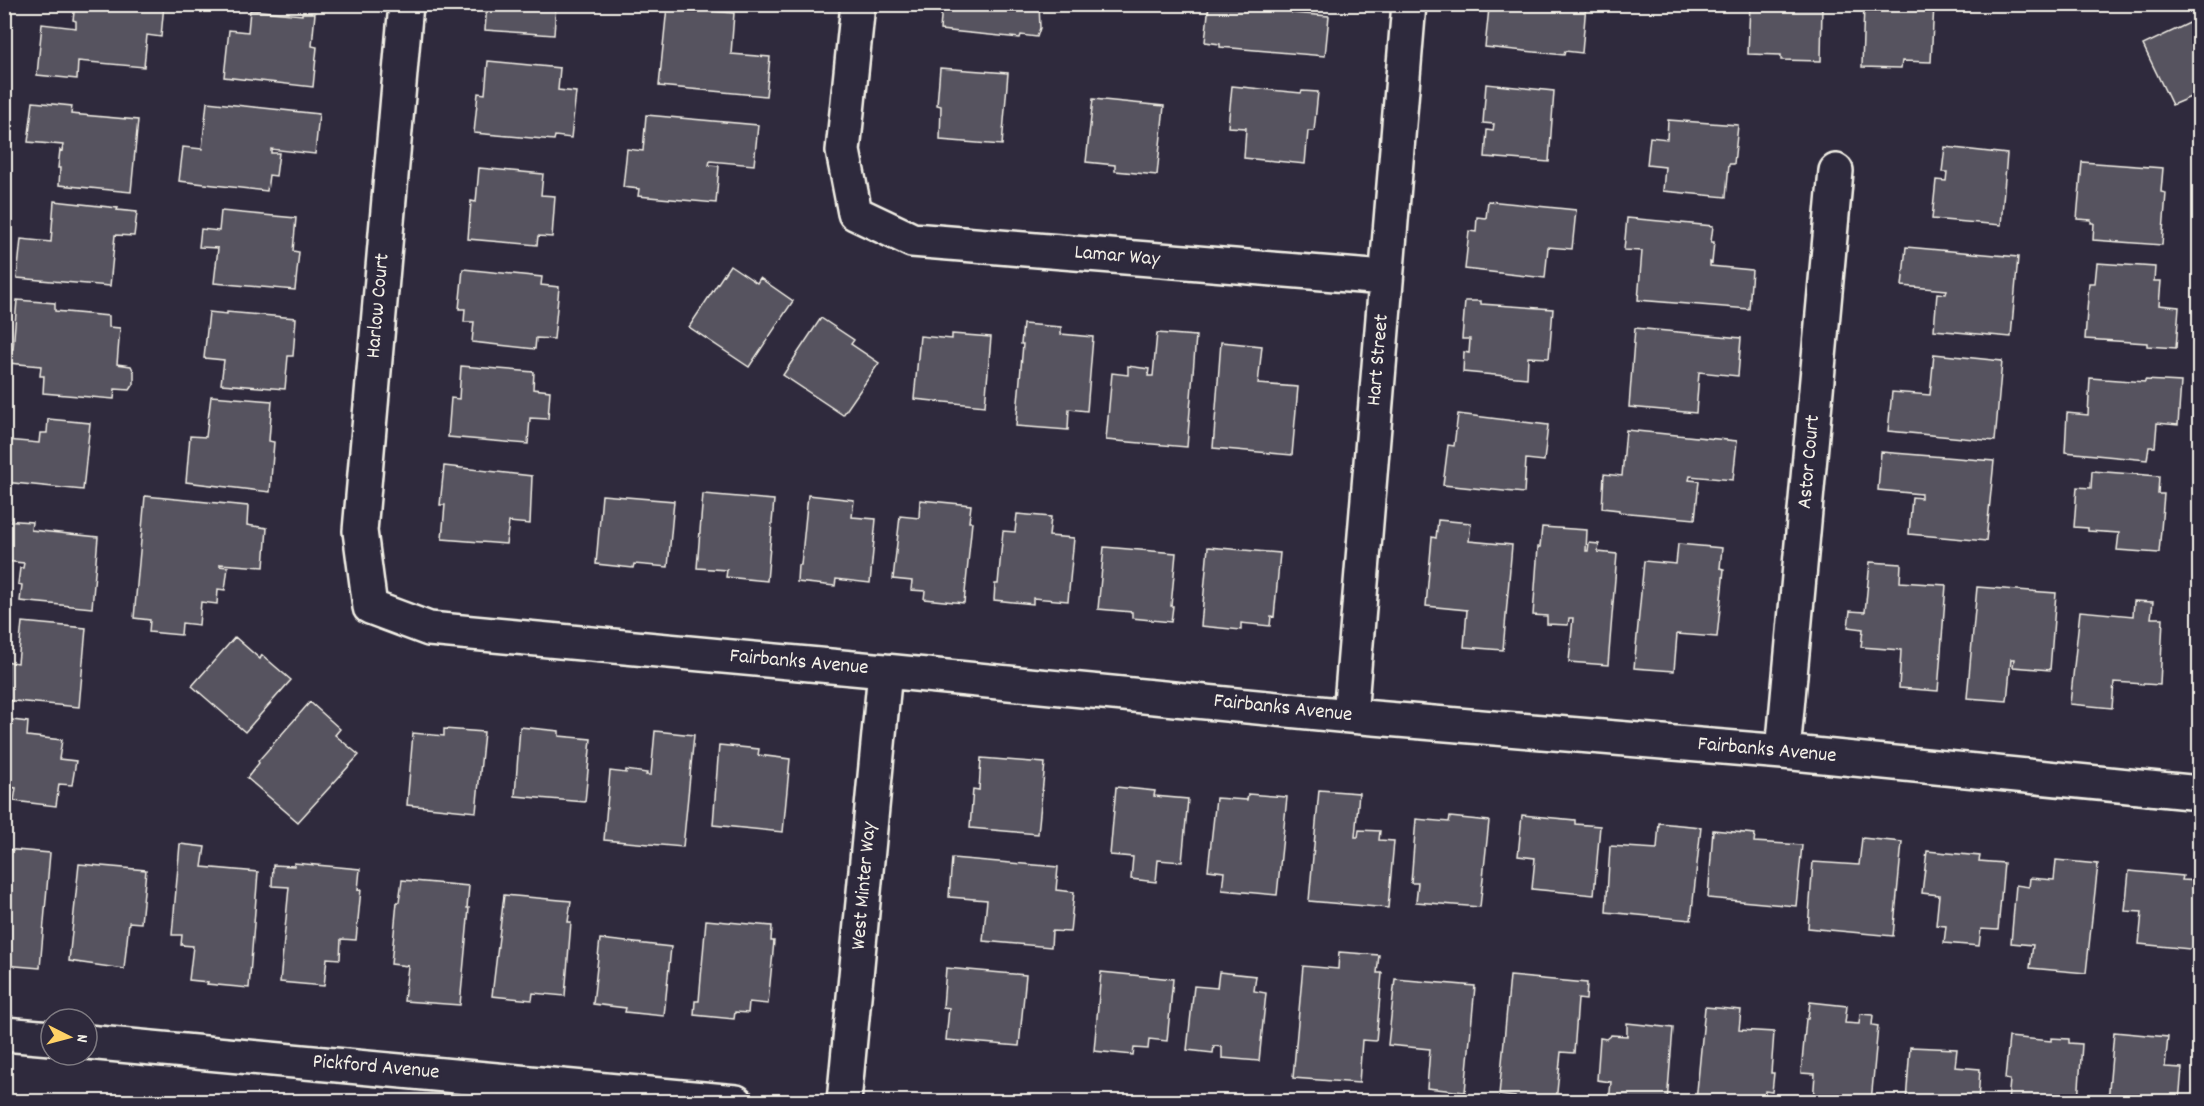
<svg xmlns="http://www.w3.org/2000/svg" width="2204" height="1106" font-family="Dekko,sans-serif">
  <rect width="100%" height="100%" fill="#2f2a3d"/>
  <filter id="ink" filterUnits="userSpaceOnUse"><feTurbulence type="fractalNoise" baseFrequency=".0167" numOctaves="2"/><feDisplacementMap in="SourceGraphic" scale="12" xChannelSelector="R" yChannelSelector="G"/><feConvolveMatrix kernelMatrix="1 2 1 2 8 2 1 2 1" color-interpolation-filters="sRGB"/></filter>
  <g filter="url(#ink)">
    <path fill="#56525f" stroke="#f4f1e8" stroke-width="1.5" d="M79 4H164L161 37 147 35 144 67 78 61 77 79 37 75 42 24 76 28V21L73 20 75 5Z
      M487 4H556L554 35 485 30Z
      M942 4H1039L1040 28 1037 37 1021 35 1020 38 940 30Z
      M1209 4H1293L1292 13 1329 16 1325 56 1220 47V44L1205 42Z
      M1495 4H1586L1582 53 1565 51 1564 55 1485 47 1489 8 1495 9Z
      M1750 4H1822L1821 61 1781 60V55L1748 54Z
      M1864 4H1934L1931 62 1902 61 1901 68 1862 67Z
      M667 7 734 13 731 54 770 57 766 96 659 86Z
      M250 10 302 15V13H315L312 46 317 47 313 87 224 77 229 30 248 32Z
      M2200 18V93L2172 105 2143 45Z
      M488 61 560 68 558 90 576 92 571 138 555 136 554 140 474 133 478 93 485 94Z
      M940 68 1008 73 1002 145 940 140 941 106 937 105Z
      M1486 84 1554 91 1549 162 1485 157 1487 130 1493 131 1494 124 1483 123Z
      M1232 86 1301 93 1302 91 1318 92 1314 131H1308L1305 164 1244 158 1246 128 1228 127Z
      M1093 99 1164 106 1157 175 1115 171V165L1086 162Z
      M33 102 72 106 71 114 138 120 131 192 59 185 60 168H58L60 150 62 151 63 145 28 142Z
      M207 102 319 114 315 154 271 149V153H279L276 176 269 175 267 191 179 181 183 147 202 149Z
      M646 115 758 125 754 165 710 161 709 165 719 166 716 203 638 196 639 189 623 187 627 149 643 151Z
      M1668 120 1738 125 1734 164H1729L1726 197 1663 191 1665 167 1647 165 1650 137 1667 139Z
      M1945 147 2007 154 2001 225 1932 219 1936 180 1946 181 1947 172H1942Z
      M2082 162 2163 168 2161 192 2166 193 2162 245 2093 240 2094 223H2091V220L2077 219Z
      M479 168 543 174 541 195 555 196 552 237 538 236 537 245 468 239 471 201 476 202Z
      M54 201 118 208 117 210 137 212 134 236 115 235 110 286 17 278 21 239 51 242Z
      M1488 201 1576 210 1572 249 1548 247 1545 278 1465 269 1469 231 1476 232 1477 217 1486 218Z
      M221 211 296 218 293 251 299 252 295 290 214 283 218 248 199 247 201 229 219 231Z
      M1627 218 1713 226 1711 242H1714L1712 263 1710 262V266L1752 270 1749 309 1638 300 1642 251 1624 250Z
      M1906 247 2018 257 2011 337 1934 330 1937 293 1946 294 1947 290 1902 286Z
      M2097 263 2155 267 2154 281H2161L2159 305 2179 307 2176 348 2147 346V343L2085 339 2089 283H2095Z
      M730 265 757 283 760 278 793 301 749 367 689 327Z
      M463 269 542 277 541 285 559 287 554 339 536 338 535 349 472 342 474 322H464L465 309H459Z
      M17 300 55 303V311L109 316V327L120 328 117 364 131 366 134 372V384L130 390 115 389 114 399 43 393 44 376H40L41 366 8 363 9 349H13Z
      M1465 301H1481V304L1553 309 1549 358 1528 357 1527 378 1463 372 1464 352 1469 353 1470 339H1462Z
      M209 312 227 314V312L296 318 293 356H288L285 389 221 384 224 360 204 358Z
      M821 318 854 340 851 344 879 363 843 415 783 375Z
      M1023 324 1061 327V334L1093 337 1087 411 1069 409 1068 430 1016 426 1023 344H1021Z
      M1635 328 1741 338 1738 376 1699 372 1696 413 1629 407Z
      M1157 333 1196 336 1187 447 1106 440 1112 373 1128 375V366L1149 369 1148 376H1153Z
      M952 334 991 337 985 406 914 399 920 336 952 339Z
      M1221 342 1262 346 1258 384 1298 387 1292 455 1213 448Z
      M1934 354 2002 361 1995 441 1888 431 1892 392 1930 395Z
      M461 366 534 372 533 389 550 391 548 419 530 418 528 444 448 437 451 398 459 399Z
      M2090 378 2145 382V380L2181 382 2178 425 2157 423 2155 447H2149L2147 460 2065 452 2067 413 2088 415Z
      M211 396 272 401 269 441 274 442 270 492 186 482 190 436 206 437Z
      M1458 414 1548 425 1544 461 1526 459 1524 493 1443 485 1448 445 1454 446Z
      M48 419 90 423 83 490 4 482 7 440 39 443 40 433H47Z
      M1626 430 1737 441 1733 480 1690 476 1689 480 1699 481 1695 519 1619 512V510L1602 508 1604 474 1622 476Z
      M1881 452 1994 461 1986 541 1909 534 1912 497 1921 498V494L1878 490Z
      M444 466 532 476 530 524 509 522 506 544 442 539 445 505H440Z
      M2092 471 2159 476 2158 494H2164L2159 553 2117 550 2119 533 2088 531V528L2074 527 2077 487 2091 488Z
      M703 494 774 500 767 581 726 577 727 570 697 568Z
      M602 495 674 501 668 567 634 564 633 568 596 564Z
      M808 495 854 500 852 517 876 519 870 583 836 579 835 586 797 582 798 565H801Z
      M145 496 248 506 247 525 267 528 264 567 220 564V566L228 567 225 590 218 589 217 604 201 602 199 625 182 623 181 635 149 632 150 620 134 618Z
      M920 500 971 505 969 522H972L964 603 924 599 925 591 911 590 912 581 893 579 900 516 919 518Z
      M1017 514 1051 517 1049 536 1074 538 1068 601 1033 598V604L994 600 995 584H998L1003 531 1015 532Z
      M4 520 32 522 31 530 98 537 92 608 20 601 22 585 18 584 20 568H23L24 563 4 561Z
      M1438 520 1471 523 1469 541 1512 545 1503 650 1464 647 1467 610 1426 606 1432 537 1436 538Z
      M1542 527 1587 530 1586 551H1588L1589 543 1599 544 1598 552 1617 554 1608 665 1569 662 1573 618H1569L1568 625 1547 624V616L1533 615 1538 547H1540Z
      M1678 544 1722 548 1720 568 1724 569 1717 637 1677 634 1674 671 1634 668 1644 561 1676 564Z
      M1104 547 1176 553 1171 606H1173L1171 622 1132 618V612L1098 609Z
      M1208 547 1280 553 1274 617 1271 616 1270 626 1241 623V630L1201 626Z
      M1870 562 1901 564 1900 582 1946 585 1938 691 1899 688 1901 650 1861 647 1863 629 1848 627 1850 611 1865 612Z
      M1977 587 2056 593 2050 670 2013 667 2014 659H2011L2007 701 1967 698Z
      M2134 601 2153 602 2151 618H2163L2160 685 2114 682 2112 708 2070 704 2080 611 2133 616Z
      M22 622 86 628 79 707 4 700V661L18 663Z
      M235 637 260 659 262 655 291 680 245 732 192 686Z
      M310 702 340 729 335 735 359 755 298 822 247 778 259 763 258 761Z
      M4 719 28 722 27 736 62 740 59 759 76 761 72 785 59 784 56 806 14 801 16 788 8 787 9 777H4Z
      M520 727 559 731V736L591 739 585 802 515 796Z
      M444 729 484 732 476 812 407 805 413 733 444 736Z
      M655 731 694 735 683 847 604 840 610 771 626 773V770L647 773 646 775H651Z
      M719 745 759 749 758 755 790 759 783 832 713 825Z
      M981 758 1045 763 1038 834 970 828 973 789 979 790Z
      M1116 787 1155 791 1154 796 1188 799 1182 862 1158 860 1156 882 1131 879 1133 857 1110 855Z
      M1319 790 1359 793 1355 837H1358L1359 830 1380 831 1379 840 1394 841 1388 908 1309 901Z
      M1248 794 1287 797 1277 895 1222 890 1224 872 1208 870 1216 798 1247 800Z
      M1522 815 1575 820V824L1600 826 1594 895 1532 889 1535 858 1518 856Z
      M1450 817 1489 821 1480 907 1416 902 1418 883H1411L1416 819 1449 822Z
      M1659 823 1701 827 1691 920 1606 912 1610 846 1657 849Z
      M1713 830 1755 834 1754 842 1802 845 1796 906 1708 898Z
      M1862 838 1902 842 1893 936 1808 928 1813 862 1859 865Z
      M180 844 205 847 202 867 258 872 249 988 207 984 208 982 189 980 193 946 181 945 182 935H172Z
      M4 849 50 853 40 968 4 965Z
      M1927 851 1980 856 1979 861 2004 863 1998 930 1981 929 1979 946 1944 943 1946 926 1936 925 1939 895 1922 893Z
      M952 858 1058 867 1056 890 1074 892 1070 932 1052 931 1051 947 983 941 987 900 949 897Z
      M2056 860 2098 864 2086 973 2030 968 2033 945 2011 943 2016 885 2029 887 2030 878 2054 880Z
      M294 863 360 869 358 890 361 889 356 940 341 939 340 959 327 958 324 986 280 982 289 887 272 886 273 865 294 866Z
      M79 864 146 870 141 923 129 922 124 969 69 961Z
      M2129 871 2183 876 2182 880 2200 881V950L2139 944 2142 912 2125 911Z
      M402 880 469 886 467 908H469L460 1005 404 1001 408 966 391 964 397 902H399Z
      M504 895 571 901 568 922H571L565 996 533 993 532 1000 492 996Z
      M706 920 772 926 771 941H774L768 1004 749 1002 748 1013 735 1012 734 1019 694 1015 695 1001H699Z
      M600 939 671 947 664 1016 625 1012 626 1008 593 1004Z
      M1339 952 1379 955 1377 973H1382L1376 1041 1362 1040 1359 1083 1293 1078 1303 966 1338 969Z
      M946 968 1026 975 1019 1046 946 1040 949 1008 943 1007Z
      M1101 972 1173 979 1167 1041 1149 1039 1148 1049 1134 1048 1133 1055 1094 1051Z
      M1219 972 1256 976 1254 991 1266 993 1259 1061 1222 1058V1047L1214 1046 1213 1053 1187 1050 1194 986 1217 988Z
      M1510 976 1587 983 1586 1000 1578 999 1574 1053 1561 1052 1556 1102H1514L1515 1097 1499 1095Z
      M1395 979 1475 986 1465 1092 1427 1088 1430 1049 1388 1045Z
      M1810 1002 1847 1006 1845 1023 1859 1024 1860 1014 1873 1015 1872 1025 1878 1026 1871 1102H1813L1815 1074 1801 1073 1806 1019H1808Z
      M1705 1007 1741 1010 1739 1030 1774 1032 1771 1073H1774L1772 1092 1765 1091 1764 1102H1696Z
      M1627 1023 1673 1028 1667 1102H1609L1611 1082 1597 1080 1600 1038 1606 1039 1611 1035 1627 1036Z
      M2114 1032 2168 1037 2165 1067 2182 1068 2179 1102H2108Z
      M2009 1037 2051 1041V1038L2069 1039V1043L2082 1044 2078 1102H2008L2010 1080 2005 1079Z
      M1910 1047 1957 1049 1955 1067 1980 1069 1978 1102H1906Z"/>
    <g fill="none" stroke-linecap="round" stroke-linejoin="round">
      <defs>
        <path id="minor" d="M406 4 360 531 370 607 429 629 885 671 1350 716 1783 752 2200 793
          M858 4 843 151 855 213 912 240 1385 278
          M1350 716 1409 4
          M1783 752 1836 171
          M4 1034 51 1038
          M87 1042 736 1102
          M844 1102 885 671"/>
      </defs>
      <use href="#minor" stroke="#f4f1e8" stroke-width="38"/>
      <use href="#minor" stroke="#2f2a3d" stroke-width="33"/>
    </g>
  </g>
  <g text-anchor="middle" dominant-baseline="central" stroke-width="6" stroke-linejoin="round" paint-order="stroke">
    <g font-size="21" fill="#f4f1e8" stroke="#2f2a3d">
      <text transform="translate(1117 257) rotate(5)">Lamar Way</text>
      <text transform="translate(379 306) rotate(-85)">Harlow Court</text>
      <text transform="translate(1379 360) rotate(-85)">Hart Street</text>
      <text transform="translate(1810 462) rotate(-85)">Astor Court</text>
      <text transform="translate(799 663) rotate(5)">Fairbanks Avenue</text>
      <text transform="translate(1283 709) rotate(6)">Fairbanks Avenue</text>
      <text transform="translate(1767 751) rotate(5)">Fairbanks Avenue</text>
      <text transform="translate(865 886) rotate(-85)">West Minter Way</text>
      <text transform="translate(376 1068) rotate(5)">Pickford Avenue</text>
    </g>
  </g>
  <rect width="2204" height="1106" fill="none" stroke="#2f2a3d" stroke-width="24"/>
  <rect x="12" y="12" width="2180" height="1082" fill="none" stroke="#f4f1e8" stroke-width="2" filter="url(#ink)"/>
  <g transform="translate(69 1037) rotate(96)"><circle r="28" fill="#2f2a3d" stroke="#7e7a81" stroke-width="1.5"/>
  <path d="M0-4.5L10 22L0 15L-10 22Z" fill="#ffd166"/>
  <text y="-9" font-size="16" font-weight="bold" text-anchor="middle" fill="#f4f1e8">N</text>
  </g>
</svg>
